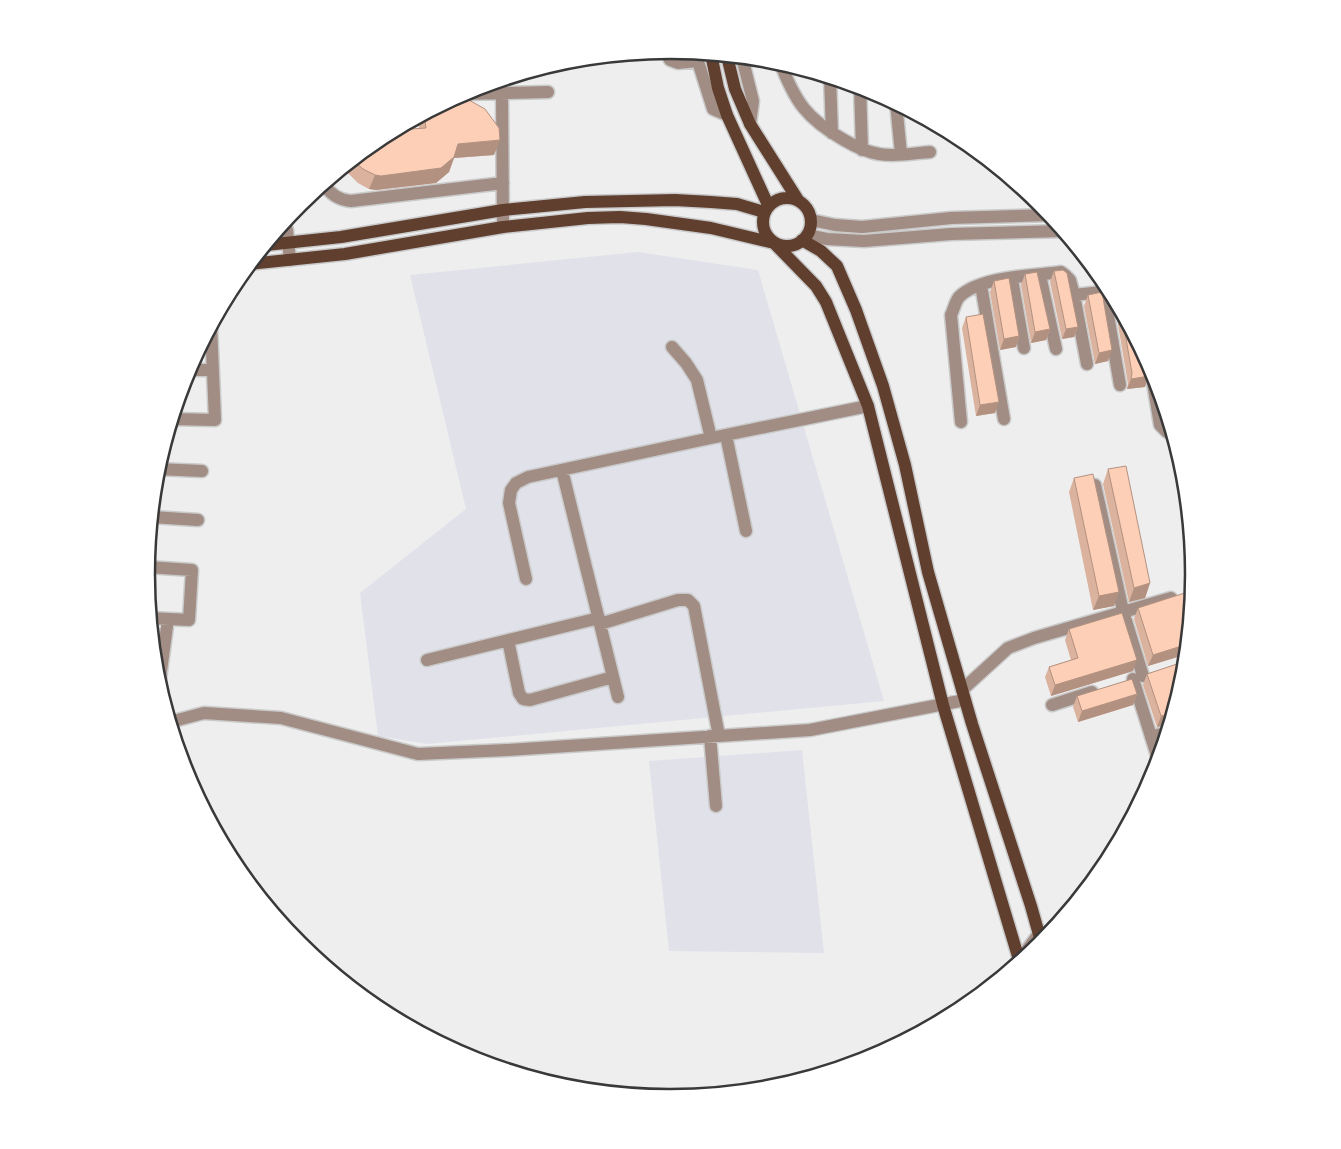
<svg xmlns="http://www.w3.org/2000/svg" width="1341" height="1149" font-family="Poppins,sans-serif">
  <rect width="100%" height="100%" fill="#eeeeef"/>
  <path fill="#e1e1ea" d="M638 252 758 270 884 701 427 744 378 736 360 593 466 509 410 275Z
    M802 750 824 953 669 951 649 761Z"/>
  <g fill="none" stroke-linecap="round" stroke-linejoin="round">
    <defs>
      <path id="minor" d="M666 50 670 60 678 63 697 61
        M695 52 713 109 727 115
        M742 57 753 101 750 124
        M780 62C795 102 807 119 844 140 856 147 866 152 879 154 895 157 914 153 930 152
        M830 77 832 133
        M860 86 862 150
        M462 94 548 92
        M502 94 503 227
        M896 103 901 154
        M951 132V133
        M324 184C330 194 338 200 351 201L503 183
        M811 220 835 225 862 227 951 218 1051 215
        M284 223 287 230 290 260
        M807 235 827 239 864 241 951 234 1064 231
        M1040 275 1056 349
        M1012 279 1024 348
        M981 285 1004 419
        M1104 292 1120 385
        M1074 295 1111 291
        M672 347 686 363 697 380 711 438
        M1150 365 1160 425 1167 432 1173 433
        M188 370H213
        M172 419 215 420 211 326
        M961 422 951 315C954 309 955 302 959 297 980 276 1032 276 1061 272L1065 275 1070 280 1074 295 1087 364
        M726 435 746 531
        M157 469 202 471
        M562 470 618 697
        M1095 485 1123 611 1143 676
        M152 517 198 520
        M147 567 192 570 189 620 150 618
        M526 579 509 503 511 490 516 483 528 477 711 438 868 406
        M600 624 678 600H688L694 606 719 736
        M508 640 519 693 523 699 530 700 613 677
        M427 660 599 618
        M1133 679 1159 762
        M159 686 168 619
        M962 690 1008 648 1034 638 1171 598
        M1052 705 1092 692
        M170 722 204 713 281 718 418 754 507 750 810 730 965 700
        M710 736 716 806
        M1151 737 1168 732
        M1018 965 1019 961 1038 935"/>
      <path id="major" d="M711 54 718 88 727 115 768 205
        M727 56 735 89 750 124 798 200
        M763 222a24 24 0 1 1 48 0a24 24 0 1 1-48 0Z
        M802 240 821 251 837 266 856 310 883 386 905 465 928 572 972 724 1031 906 1042 945
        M266 245 341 237 503 210 585 202 675 200 711 202 737 204 764 212
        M250 264 345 254 503 227 588 218 620 217 646 219 711 228 774 243 816 286 826 302 868 406 943 705 1020 963"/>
    </defs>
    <use href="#minor" stroke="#cacacb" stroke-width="15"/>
    <use href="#major" stroke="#cacacb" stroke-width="15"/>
    <use href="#minor" stroke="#a18d83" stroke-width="12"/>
    <use href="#major" stroke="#603f2f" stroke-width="12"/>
  </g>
  <path fill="#dab29d" d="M457 97 494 155 454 158 449 172 436 183 376 190 369 189 358 183 343 168 379 138 419 128 418 118Z
    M1054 271 1078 327 1074 337 1062 339 1050 282Z
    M1025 274 1050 329 1046 340 1031 343 1021 285Z
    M994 281 1019 336 1016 347 1000 350 990 292Z
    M1088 295 1108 361 1095 364 1084 306Z
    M1115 298 1147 359 1145 387 1127 389 1128 384 1114 301Z
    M966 317 995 413 976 416 962 328Z
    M1108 469 1150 583 1145 598 1129 602 1103 484Z
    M1074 478 1114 606 1093 610 1069 492Z
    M1194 590 1187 656 1184 655 1148 666 1134 619 1138 608Z
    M1069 629 1133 671 1051 696 1045 677 1049 667 1071 660 1065 640Z
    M1147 674 1185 677 1170 725 1169 724 1157 727 1143 685Z
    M1137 694 1133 705 1078 722 1073 707 1077 696Z"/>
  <path fill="#b29180" d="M500 140 494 155 454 158 449 172 436 183 376 190 369 189 375 175 458 144Z
    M1078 327 1074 337 1062 339 1066 329Z
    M1050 329 1046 340 1031 343 1035 332Z
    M1019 336 1016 347 1000 350 1004 339Z
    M1112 350 1108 361 1095 364 1099 353Z
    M1149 376 1145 387 1127 389 1131 379Z
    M999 402 995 413 976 416 980 405Z
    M1150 583 1145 598 1129 602 1134 588Z
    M1119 592 1114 606 1093 610 1099 596Z
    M1188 644 1184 655 1148 666 1153 655Z
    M1137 660 1133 671 1051 696 1055 685Z
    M1137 694 1133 705 1078 722 1082 711Z
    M1173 713 1169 724 1157 727 1161 716Z"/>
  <path fill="#fecfb7" stroke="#b29180" d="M457 97 467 99 485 109 499 128 500 140 458 144 454 157 441 168 381 176 375 175 363 169 353 160 379 138 396 130 426 128 424 114Z
    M1063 270 1067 273 1078 327 1066 329 1054 271Z
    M1037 272 1050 329 1035 332 1025 274Z
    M1009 278 1019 336 1004 339 994 281Z
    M1102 292 1112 350 1099 353 1088 295Z
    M1121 310 1147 359 1149 376 1131 379 1132 373Z
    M983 314 999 402 980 405 966 317Z
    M1126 466 1150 583 1134 588 1108 469Z
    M1093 474 1119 592 1099 596 1074 478Z
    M1194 590 1188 644 1153 655 1138 608Z
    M1122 613 1137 660 1055 685 1049 667 1078 658 1069 629Z
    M1186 661 1185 677 1174 713 1161 716 1147 674Z
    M1132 679 1137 694 1082 711 1077 696Z"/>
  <path d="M0 0H1341V1149H0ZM155 574a515 515 0 1 1 1030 0a515 515 0 1 1-1030 0Z" fill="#fff" fill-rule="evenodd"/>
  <path fill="none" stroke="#39393a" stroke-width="2.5" d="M155 574a515 515 0 1 1 1030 0a515 515 0 1 1-1030 0Z"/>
</svg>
